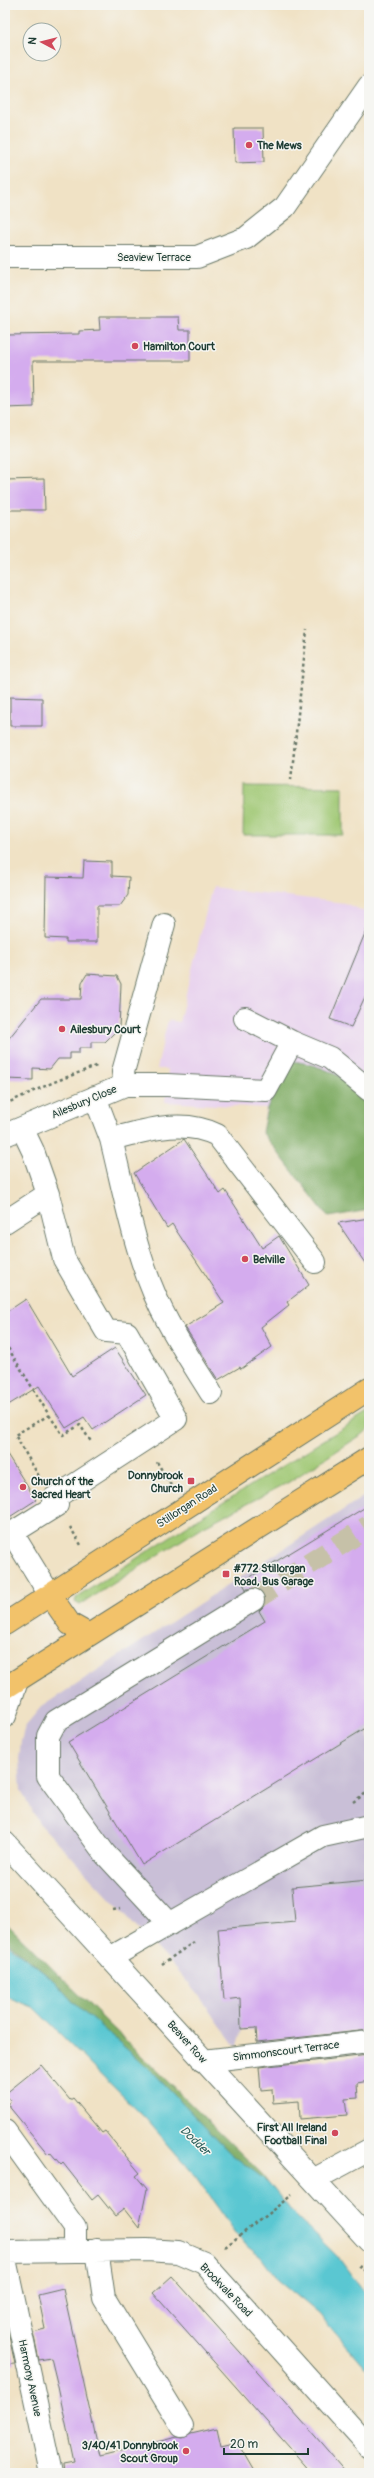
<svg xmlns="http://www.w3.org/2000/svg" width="374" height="2478" font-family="Pangolin,sans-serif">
  <rect width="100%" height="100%" fill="#f6f6f2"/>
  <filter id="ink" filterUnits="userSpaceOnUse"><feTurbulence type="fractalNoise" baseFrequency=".025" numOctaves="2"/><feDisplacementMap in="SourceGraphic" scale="8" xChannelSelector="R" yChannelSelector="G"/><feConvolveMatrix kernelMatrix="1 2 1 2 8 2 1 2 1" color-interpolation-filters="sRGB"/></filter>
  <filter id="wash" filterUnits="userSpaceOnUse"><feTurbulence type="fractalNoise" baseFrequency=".012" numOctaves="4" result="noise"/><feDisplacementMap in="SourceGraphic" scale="16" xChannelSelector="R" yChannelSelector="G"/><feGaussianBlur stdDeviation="0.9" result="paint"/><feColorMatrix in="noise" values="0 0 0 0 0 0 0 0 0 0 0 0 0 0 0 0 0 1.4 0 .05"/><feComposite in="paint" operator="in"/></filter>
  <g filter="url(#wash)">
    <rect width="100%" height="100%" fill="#f0e2c5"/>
    <path fill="#e8d2ee" d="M212 887 344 903 366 912 369 907V1210L328 1217 262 1132 266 1108 165 1102 168 1069H157L164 1036 168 1020 179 1022Z"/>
    <path fill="#c9bfd7" d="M369 1493V2024L242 2029 237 2046H235L198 1994 167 1959 39 1823 21 1791 19 1759 21 1741 25 1726 41 1707Z"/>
    <path fill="#9fc772" stroke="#5f8253" d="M244 786 343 787V835H243Z
      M369 1412V1430L289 1482 204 1526 80 1605 75 1602 76 1598 200 1517Z"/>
    <path fill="#7fac64" stroke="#4f744c" d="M293 1061C312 1064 335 1070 350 1085 356 1092 361 1099 369 1105V1210L328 1217 262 1132 267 1108Z
      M5 1922 262 2174 268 2182 231 2154 147 2067 73 2002 54 1981 5 1940Z"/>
    <path fill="#5ac7d2" stroke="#3c8283" d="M5 1942 54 1981 73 2002 147 2067 231 2154 268 2182 293 2213 338 2257 369 2299V2372L319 2314 277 2279 261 2257 244 2244 193 2173 147 2120 33 2007 5 1996Z"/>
    <g id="blocks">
      <path fill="#d4acee" d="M234 128H263L264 162 235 163Z
        M99 317H178L179 330H190V361H33L34 407 5 408V335L79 334V331L100 330Z
        M44 479 45 510H5V480Z
        M10 697 42 698V726H10Z
        M84 861 112 862V876L129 877 128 895 120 906H97V942H66V939L45 938 46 877 83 878Z
        M368 926 369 988 351 1027 330 1019Z
        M87 974 117 976 121 984 119 1028 105 1042H91V1048H79V1053H70V1059H58L50 1069 33 1068V1080L5 1079V1043L41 999H81L82 982Z
        M184 1139 220 1194 225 1190 262 1248 279 1236 309 1285 287 1302 289 1305 261 1327 272 1347 241 1369 240 1367 218 1380 185 1327 224 1303 172 1224 167 1228 134 1173Z
        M369 1218V1269L338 1223Z
        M26 1299 72 1376 115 1348 146 1395 93 1430 84 1417 66 1428 39 1386 5 1407V1313Z
        M5 1451 36 1500 5 1520Z
        M369 1505V1726L142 1865 68 1742 265 1621 259 1611 264 1606V1594L259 1589H246L242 1582Z
        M369 1880V2030L257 2042 256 2028 241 2029 240 1998 224 2000 218 1929 295 1922 292 1887Z
        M369 2055V2081L357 2083 358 2098 345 2099 347 2115 300 2119 299 2101 273 2103 272 2089 261 2090 259 2067Z
        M41 2065 70 2100 73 2098 102 2133 105 2131 140 2173 136 2176 147 2189 139 2228 124 2209 115 2216 98 2195 92 2200 63 2163 61 2165 50 2152 48 2154 7 2104 11 2101 5 2094Z
        M172 2276 309 2429 347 2473H312L153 2293Z
        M63 2289 100 2456 177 2437 183 2438 191 2434 217 2428 221 2446 238 2442 256 2473H64L63 2464 74 2462 58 2387 51 2358 39 2360 33 2332 45 2329 38 2295Z
        M9 2336 15 2364 5 2365V2337Z"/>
    </g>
  </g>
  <g filter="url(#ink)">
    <use href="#blocks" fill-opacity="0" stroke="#687767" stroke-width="1"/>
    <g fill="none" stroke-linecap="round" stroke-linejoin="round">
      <path stroke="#c6c1a8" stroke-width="22" stroke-dasharray="22 11" stroke-linecap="butt" d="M253 1600 369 1526"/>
      <defs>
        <path id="minor" d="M5 257H197L246 238 285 207 369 86
          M245 1018 292 1042 330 1058 369 1090
          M125 1085 123 1072 164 924
          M95 1097 111 1139C147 1130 183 1118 217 1135L315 1262
          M22 1128 33 1151 48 1194 64 1259 106 1331 127 1333 176 1419 53 1499 57 1505 12 1533 50 1595
          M5 1135 125 1085H167L266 1090 292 1042
          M111 1139C126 1200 137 1266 168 1322 181 1346 196 1369 211 1393
          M5 1222 48 1194
          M5 1716 17 1681
          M5 1843 369 2241
          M170 1924 105 1854 48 1776V1736L56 1721 253 1600
          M110 1958 323 1836 369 1826
          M203 2061 369 2042
          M5 2131 75 2228V2251
          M315 2179 369 2150
          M97 2250 104 2298 182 2426
          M5 2252 147 2250 178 2252 204 2263 369 2447
          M5 2259 51 2473"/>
        <path id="major" d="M50 1595 70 1624 88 1634
          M5 1624 369 1389
          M5 1688 369 1458"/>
      </defs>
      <use href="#minor" stroke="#687767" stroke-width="24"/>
      <use href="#major" stroke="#687767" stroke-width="24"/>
      <path stroke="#687767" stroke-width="2.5" stroke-dasharray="3 3" stroke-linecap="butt" d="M291 780 307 630
        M5 1104 54 1082 99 1065
        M5 1343 49 1415 15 1435 40 1478
        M49 1415 63 1435 80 1425 92 1443
        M157 1462 172 1487
        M70 1527 81 1545
        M353 1802 369 1791
        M113 1910 120 1909
        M162 1964 194 1942
        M225 2247 292 2195
        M359 2265 369 2275"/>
      <use href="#minor" stroke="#fff" stroke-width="22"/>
      <use href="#major" stroke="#f2c26a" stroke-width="22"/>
    </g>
  </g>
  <g fill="#d1495b" stroke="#f6f6f2" stroke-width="1.5">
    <circle cx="249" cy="145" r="4"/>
    <circle cx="135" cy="346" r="4"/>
    <circle cx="62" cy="1029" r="4"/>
    <circle cx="245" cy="1259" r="4"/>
    <rect x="187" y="1477" width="8" height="8" rx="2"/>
    <circle cx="23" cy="1487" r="4"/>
    <rect x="222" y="1570" width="8" height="8" rx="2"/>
    <circle cx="335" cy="2133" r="4"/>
    <circle cx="186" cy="2451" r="4"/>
  </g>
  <g text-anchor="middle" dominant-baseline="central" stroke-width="3" stroke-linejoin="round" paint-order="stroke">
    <g font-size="11" font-weight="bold" fill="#1f3d34" stroke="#f6f6f2" text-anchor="start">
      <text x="257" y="145">The Mews</text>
      <text x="143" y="346">Hamilton Court</text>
      <text x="70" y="1029">Ailesbury Court</text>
      <text x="253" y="1259">Belville</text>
      <text x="183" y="1475" text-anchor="end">Donnybrook<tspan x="183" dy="13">Church</tspan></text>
      <text x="31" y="1481">Church of the<tspan x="31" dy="13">Sacred Heart</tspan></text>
      <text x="234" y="1568">#772 Stillorgan<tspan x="234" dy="13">Road, Bus Garage</tspan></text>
      <text x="327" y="2127" text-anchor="end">First All Ireland<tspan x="327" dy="13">Football Final</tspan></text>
      <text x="178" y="2445" text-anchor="end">3/40/41 Donnybrook<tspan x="178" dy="13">Scout Group</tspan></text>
    </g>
    <g font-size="11" fill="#1f3d34" stroke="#f6f6f2">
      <text x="154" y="257">Seaview Terrace</text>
      <text transform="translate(84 1102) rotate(-23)">Ailesbury Close</text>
      <text transform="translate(187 1506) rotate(-33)">Stillorgan Road</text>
      <text transform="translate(187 2042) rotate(48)">Beaver Row</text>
      <text transform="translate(286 2051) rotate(-7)">Simmonscourt Terrace</text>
      <text transform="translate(226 2290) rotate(46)">Brookvale Road</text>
      <text transform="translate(30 2378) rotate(78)">Harmony Avenue</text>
    </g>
    <g font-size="12" font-style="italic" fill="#2e605c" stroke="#f6f6f2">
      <text transform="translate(195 2141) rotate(44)">Dodder</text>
    </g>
  </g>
  <rect width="374" height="2478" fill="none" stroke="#f6f6f2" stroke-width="20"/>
  <g transform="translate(42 42) rotate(277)"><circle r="19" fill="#f6f6f2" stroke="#a0aca6"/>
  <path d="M0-3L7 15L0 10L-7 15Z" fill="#d1495b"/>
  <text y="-6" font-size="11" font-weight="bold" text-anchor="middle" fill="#1f3d34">N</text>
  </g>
  <path d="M224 2448v6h84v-6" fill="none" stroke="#1f3d34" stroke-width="2"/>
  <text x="230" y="2448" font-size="12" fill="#1f3d34" stroke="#f6f6f2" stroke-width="3" paint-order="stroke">20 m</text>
</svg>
